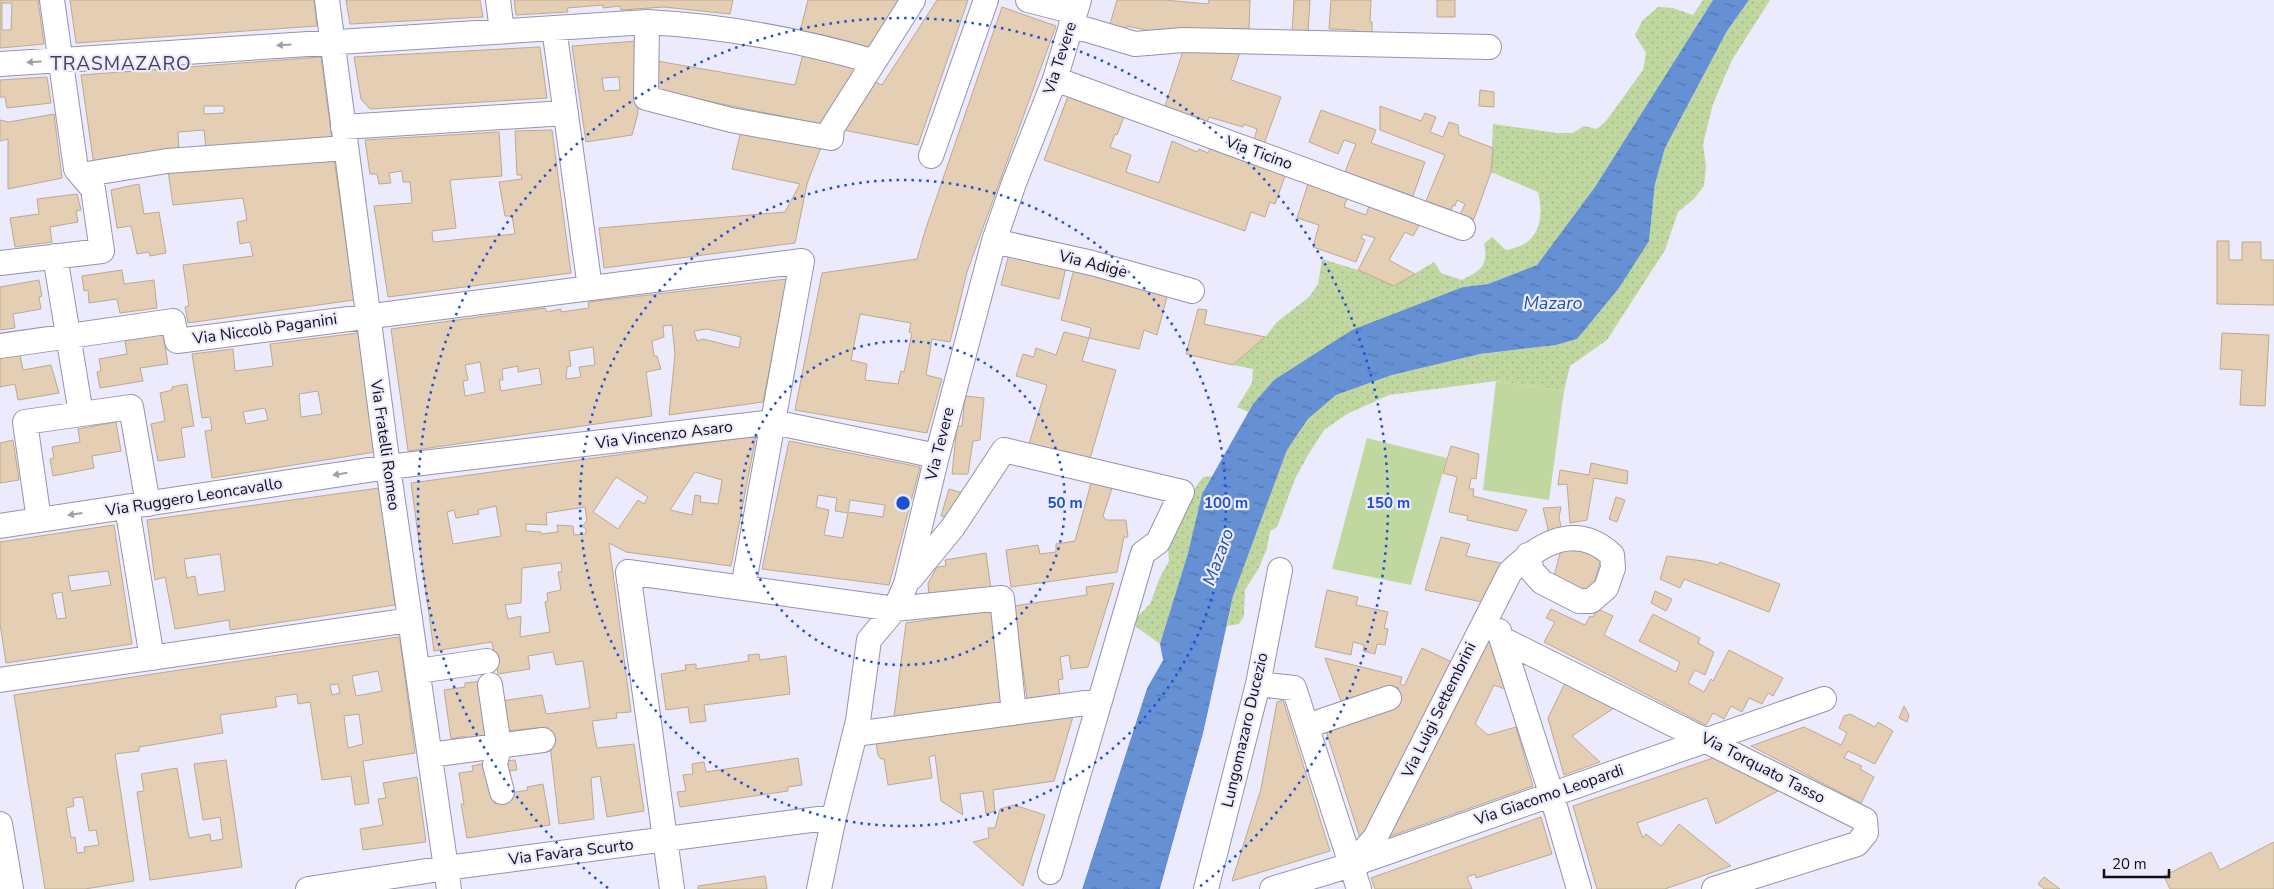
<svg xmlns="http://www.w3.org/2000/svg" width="2274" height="889" font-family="'Nunito Sans',sans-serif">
  <defs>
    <pattern id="green-dots" width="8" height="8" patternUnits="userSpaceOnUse" patternTransform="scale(1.25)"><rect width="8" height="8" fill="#c0d8a0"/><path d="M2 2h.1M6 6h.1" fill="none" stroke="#a4b889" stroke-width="1.8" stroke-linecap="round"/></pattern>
    <pattern id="water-ripples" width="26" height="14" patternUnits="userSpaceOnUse" patternTransform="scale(1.25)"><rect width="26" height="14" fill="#6590d4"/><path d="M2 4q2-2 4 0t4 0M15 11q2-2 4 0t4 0" fill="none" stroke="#5274ab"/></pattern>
  </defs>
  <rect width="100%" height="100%" fill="#eceafd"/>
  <path fill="url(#green-dots)" d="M1703 0H1713L1595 187 1537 265 1488 284 1463 287 1274 380 1253 404 1248 412 1237 407 1252 383 1253 369 1233 365 1265 337 1277 322 1309 297 1318 284 1322 259 1358 270 1394 286 1434 262 1441 273 1462 280C1480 271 1489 266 1484 244L1492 237 1506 250C1538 246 1545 220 1538 192L1491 172 1493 124 1557 133H1573L1584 126 1597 129 1606 121 1643 70 1646 53 1635 35 1642 21 1658 7 1673 8 1693 15Z
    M1749 0H1770L1732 60 1713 104 1703 144 1706 166 1704 186 1694 199 1678 212 1665 250 1607 340 1570 366 1564 391 1496 381 1389 395 1347 414 1324 430 1308 455 1295 479 1277 527 1270 531 1267 548 1259 568 1245 590 1244 616 1239 624 1227 626 1233 596 1287 450 1308 419 1336 395 1392 375 1480 354 1555 345 1577 339 1649 241 1655 184 1665 148 1727 31Z
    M1212 476 1202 494 1188 553 1160 644 1135 626 1137 617 1150 604 1160 577 1169 561 1168 548 1193 491 1203 477Z"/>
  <path fill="#c0d8a0" d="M1496 381 1564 391 1549 500 1483 490Z
    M1367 438 1447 458 1411 585 1332 569Z"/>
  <path fill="url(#water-ripples)" d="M1713 0H1749L1727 31 1665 148 1655 184 1649 241 1619 288 1577 339 1556 345 1480 354 1392 375 1336 395 1308 419 1287 450 1233 596 1203 734 1160 889H1082L1147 688 1163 660 1160 644 1188 553 1202 494 1253 404 1274 380 1352 330 1463 287 1488 284 1537 265 1595 187Z"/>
  <path fill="#eceafd" d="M1158 642 1163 660 1147 688 1082 889H1079L1144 687 1160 659Z
    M1215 682H1217L1206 735 1163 889H1160L1203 734Z"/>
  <path fill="#e4cfb4" stroke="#bda98f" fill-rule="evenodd" d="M0 0H38L44 44 0 48ZM2 3H12L11 30H2Z
    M70 0H314L317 26 76 43Z
    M346 0H480L483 17 350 24Z
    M514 0H733L730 14 664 7 621 10 620 6 603 8V5L567 8 568 12 516 15Z
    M808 0H906L874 50 800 31Z
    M937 0H968L918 145 839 129 869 79 882 85Z
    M1117 0H1165L1208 4 1209 0H1250L1249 29H1218L1217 33H1160L1127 26 1124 35 1108 31Z
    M1294 0H1310L1308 33H1292Z
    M1331 0H1371L1370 22H1372V39L1355 38V30L1329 29Z
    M1437 0H1455V17H1437Z
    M1002 7 1056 26 967 272 950 342 932 339 926 375 942 379 927 433 795 410 822 273 917 259 925 231ZM860 314 911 323 909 332 912 333 904 372 901 371 898 384 865 380 867 364 851 360Z
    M637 41 638 113 632 135 586 142 572 46ZM619 77 620 90 604 91 602 78Z
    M540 47 547 98 370 109 361 99 354 57Z
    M1184 48 1241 49 1231 80 1281 97 1264 144 1254 140 1257 129 1244 124 1243 127 1209 117 1207 122 1165 106Z
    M803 54 861 66 828 126 655 90 657 61 795 85Z
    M321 57 332 139 206 148 204 130 178 132 179 149 94 166 81 75ZM204 106H224V113L204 114Z
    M47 77 51 103 7 108 5 97H0V80Z
    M1480 90 1494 92V107L1479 106Z
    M1068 96 1124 117 1117 135 1115 134 1110 147 1131 155 1126 172 1159 183 1172 141 1197 152 1199 149 1208 153 1210 149 1285 176 1275 204 1270 202 1265 217 1251 212 1245 231 1044 160Z
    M1380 106 1421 121 1425 113 1436 117 1430 132 1443 137 1449 122 1458 125 1459 135 1493 148 1491 172 1474 219 1460 215 1465 204 1457 200 1455 206 1453 205 1451 210 1426 201 1445 155 1380 130Z
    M1321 110 1376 130 1371 143 1425 162 1413 196 1345 172 1356 144 1344 140 1338 154 1309 142Z
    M54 114 62 178 8 189V139L0 141V120L9 122Z
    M552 130 571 273 388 297 374 206 412 203 410 182H403L402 171 389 173 391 183 379 184 377 174H370L365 140 499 132 502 176 450 180 456 228 432 231 433 242 515 234 512 216H505L499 182 522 179 521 175H517L515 131Z
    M741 130 821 147 807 184 795 243 604 268 599 228 785 212 800 184 732 169Z
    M334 158 354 300 188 323 185 307 189 306 183 265 253 256 250 242 240 244 237 222 247 220 243 198 173 205 168 171Z
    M139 184 144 214 159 212 166 253 150 256 149 252 137 254 131 226 117 228 111 190Z
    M1308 184 1347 198 1344 207 1366 215 1369 206 1420 224 1413 236 1405 232 1389 260 1415 274 1394 286 1358 270 1375 238 1363 234 1361 238 1365 240 1356 262 1313 247 1319 225 1297 218Z
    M77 194 81 210 76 211 78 222 50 227 52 242 15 247 10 218 39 214 37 199Z
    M2217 241H2229V260H2242V242H2261V260H2274V305L2217 304Z
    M1009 254 1066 267 1059 299 1001 285Z
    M1074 269 1168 293 1157 335 1144 330 1139 349 1089 338 1091 328 1061 320Z
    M122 270 124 284 154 280 157 308 120 313 117 299 89 303 88 290 84 291 82 276Z
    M787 279 763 402 669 415 675 354 672 325 663 326 664 337 652 341 654 356H657L661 369 646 372 652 416 408 451 391 329 545 308 547 312 561 309V312L589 308 588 302ZM707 329 741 337 739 348 703 339 697 341 694 331ZM593 347 595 365 579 367 581 377 566 379 567 367 571 366 569 351ZM480 362 485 392 465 396 463 381 468 380 465 365ZM518 366V372L539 368 542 384 501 391 499 380H503L502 369Z
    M39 280 42 296 39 297 41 309 13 314 15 328 0 330V287Z
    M1198 309 1207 310 1204 324 1265 337 1233 365 1186 354Z
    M1064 332 1089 338 1082 361 1116 370 1089 462 1028 447 1047 385 1016 376 1023 354 1034 357 1036 348 1056 355Z
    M358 333 375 452 212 478 205 431 212 430 210 417 202 418 192 354 233 349 235 371 273 366 270 344ZM318 391 322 414 301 417 299 394ZM265 408 268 420 246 424 243 412Z
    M2222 333 2269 335 2265 406 2240 405 2242 370 2220 369Z
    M163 334 168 364 140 368 143 381 100 388 97 372 101 371 99 359 127 354 125 341Z
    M20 355 23 370 51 365 59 393 18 400 15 384 0 387V357Z
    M187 384 194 426 181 428 185 457 158 461 151 424 165 421 160 393 172 390V387Z
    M965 396 984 398 980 440 973 441 968 474H952L957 426H962Z
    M116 422 121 451 92 456 94 468 53 476 50 459 54 458 52 447 80 442 78 429Z
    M756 436 731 566 626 552 609 543 631 712 616 713 617 718 592 721 597 748 634 744 644 811 607 817 600 776 591 778 594 819 559 824 548 727 506 731 501 701 542 695 546 714 590 708 583 661 556 665 553 652 528 656 530 669 498 674 492 642 434 651 411 483ZM695 472 722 480 718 504 700 502 701 496 695 495 692 515 670 510ZM616 477 648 497 644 504 638 500 618 529 593 512ZM496 506 501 536 453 544 447 512 454 510 456 518 479 514 478 510ZM585 507 587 521 582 526 586 529V534L574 535 573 526 557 525 558 532 541 534V532L526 531V524L547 525 546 513ZM561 563 562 572H558L561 590 547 593 548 601 545 602 550 632 520 637 521 616 508 619 505 605 521 603 522 568Z
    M13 440 19 480 0 483V443Z
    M789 441 920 467 889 585 762 569ZM818 495 837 498 835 511 848 513 843 538 824 535 829 510 816 507ZM850 500 885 505 883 517 848 512Z
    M1451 446 1479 454 1476 479 1471 478 1469 489H1474L1473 496 1527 510 1517 531 1467 520 1468 516 1449 512 1457 477 1443 473Z
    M1591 463 1628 471 1627 484 1594 478 1587 520 1570 523 1567 484 1558 485 1560 470 1589 475Z
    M1093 476 1114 482 1103 516 1106 520H1126L1128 537H1124L1117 572 1011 587 1006 550 1038 545 1040 554 1056 552V544L1075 541Z
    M379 488 395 605 230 630 229 620 175 629 165 577 155 580 147 520ZM220 554 225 591 198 595 195 576 187 578 184 559Z
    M949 489 966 494 952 518 941 516Z
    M1616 497 1625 500 1617 522 1609 519Z
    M1561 507 1559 517 1562 531 1549 534 1543 508Z
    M114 525 132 644 6 663 0 624V542ZM108 571 111 585 71 591 68 576ZM62 592 66 618 57 619 52 594Z
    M1441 537 1470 544 1466 556 1501 563 1482 602 1425 590Z
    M1562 546 1602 556 1591 593 1553 580Z
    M986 553 991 589 929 599 928 583 937 567 946 566 945 560Z
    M1667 556 1703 561 1718 565 1720 562 1780 584 1769 612 1684 579 1680 588 1660 579Z
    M1114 583 1088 667 1071 669 1069 655 1060 657 1063 679 1058 680 1060 695 1027 699 1014 606 1087 595 1086 587Z
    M1327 590 1358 597 1356 605 1388 612 1384 628 1388 629 1385 645 1377 644 1375 654 1363 651 1364 645 1353 642 1351 655 1315 647Z
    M1655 591 1672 599 1666 611 1651 603Z
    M1551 609 1585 625 1590 616 1593 617 1598 609 1613 616 1604 635 1676 672 1680 662 1639 641 1653 614 1700 638 1698 643 1714 652 1705 675 1695 670 1688 683 1704 692 1711 679 1713 681 1729 650 1783 678 1773 696 1768 693 1762 704 1749 698 1742 712 1731 706 1724 719 1713 713 1706 725 1544 642 1555 622 1546 618Z
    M994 610 1006 702 894 717 906 623Z
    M1488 633 1505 689 1494 685 1475 724 1488 735 1516 727 1533 786 1388 837Z
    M398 637 400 640 415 753 363 761 369 803 355 805 351 776 322 780 310 702 298 704 297 694 275 697 277 707 220 715 223 733 139 747V751L115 754 134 881 85 889H45L14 695ZM378 671 382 691 356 696 352 676ZM338 684 340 693 332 695 330 685ZM359 714 363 744 348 748 344 716ZM83 797 89 831 96 830 99 845 84 847 85 852 77 853 75 837 71 838 66 808 74 806 73 798Z
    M1422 648 1452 662 1361 841 1326 731 1394 707 1398 687 1342 704 1325 658 1402 677 1400 684 1404 686Z
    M759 654 760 660 786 656 790 694 704 705 706 721 690 723 688 707 666 710 661 674 686 670 685 665 696 664V669L749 661 748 655Z
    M482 681 492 735 466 739 465 736 451 739 444 690 465 687V683Z
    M1565 683 1614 708 1572 736 1600 762 1564 775 1548 718Z
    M1283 700 1330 851 1232 881 1261 789 1277 702Z
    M1904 706 1909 715 1907 722 1899 718Z
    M1074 713 1054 781 993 790 995 811 986 814 983 791 960 794 963 815 941 801 935 755 929 757 932 778 888 785 884 759H881L878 755 876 742Z
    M1850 714 1875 727 1878 722 1893 731 1875 764 1848 751 1844 758 1862 766 1860 769 1874 777 1861 803 1751 746 1804 727 1841 745 1847 733 1839 728 1844 716Z
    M1716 757 1778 791 1716 824 1707 798 1637 823 1643 838 1646 834 1661 846 1679 824 1731 866 1665 889H1597L1573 806Z
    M798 758 802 785 788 787V791L680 807 677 792 686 791 683 775 693 774 692 764 704 762 706 772Z
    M226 760 242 867 150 880 137 792 144 791 141 774 177 768 189 838 210 834 211 841 223 839 220 817 203 820 194 764Z
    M515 760 517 770 507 771 505 761Z
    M490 762 494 803 512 800 510 793 528 790 527 787 543 784 550 825 467 838 461 804H464L459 773 473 771 472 766Z
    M417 777 426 842 363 850 360 829 383 825 378 799 386 798 383 783Z
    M1014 805 1045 815 1023 886 973 842 989 838 988 828H995L1000 809Z
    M1541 817 1552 854 1476 878 1475 874 1467 877 1472 889H1375L1371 878Z
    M2274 842V889H2170L2164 876 2211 852 2220 870Z
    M765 876 767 889H698V886Z
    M2044 877 2060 889H2044L2038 884Z"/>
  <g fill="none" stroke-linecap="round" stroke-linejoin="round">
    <defs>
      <path id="minor" d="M327 0 388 467 449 889
        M498 0 502 31
        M1028 0 1075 12
        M647 22C724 26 799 40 872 61
        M1071 25 1135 44 1183 40 1489 47
        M554 28 590 288
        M0 64 647 22 646 98 731 120 831 138 832 128 913 0
        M1055 79 1463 228
        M343 127 566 113
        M931 156 986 0
        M81 175 167 161 346 148
        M994 241 1092 263 1192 291
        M55 256 81 414
        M0 263 102 251 93 189 76 169 52 0
        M0 346 173 321 177 341 802 261 743 588
        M127 507 152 658
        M39 520 25 422 131 407 148 504
        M0 526 388 467 773 422 937 456
        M911 578 953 527 1004 450 1182 492 1158 542 1143 553 1050 872
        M1499 631 1551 793 1579 889
        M1502 639 1865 820 1866 833 1857 844 1714 889
        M418 671 487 661
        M0 680 410 620
        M1258 684 1294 688 1359 889
        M490 685 499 746 495 765 502 792
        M1307 726 1389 698
        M855 734 1100 701
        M430 755 543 740
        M0 824 11 889
        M1351 865 1375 838 1510 572C1540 543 1576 522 1612 555L1613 568 1606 588 1591 601H1579L1542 582 1532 571 1528 555
        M308 889 446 868 834 817
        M672 889 628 572 895 609 1002 598 1014 713
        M819 889 834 817 858 721 869 640 895 609 906 584 937 456 994 241 1014 183 1055 79 1079 0
        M1206 889 1258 684 1280 570
        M1272 889 1351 865 1824 699"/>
    </defs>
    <use href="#minor" stroke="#9692af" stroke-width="26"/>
    <use href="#minor" stroke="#fff" stroke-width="24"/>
  </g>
  <defs><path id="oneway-solid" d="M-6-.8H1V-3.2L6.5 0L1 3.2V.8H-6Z" transform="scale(1.25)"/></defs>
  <g fill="#a09fa3">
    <use href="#oneway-solid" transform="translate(284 45) rotate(176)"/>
    <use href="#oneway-solid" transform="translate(34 62) rotate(176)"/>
    <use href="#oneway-solid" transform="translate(340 474) rotate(171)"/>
    <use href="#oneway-solid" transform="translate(75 514) rotate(172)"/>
  </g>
  <g fill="none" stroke="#1d4ed8" stroke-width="2.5" stroke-dasharray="2.5 5">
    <circle cx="903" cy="503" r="162"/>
    <circle cx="903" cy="503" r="323"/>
    <path d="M608 888A485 485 0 1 1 1198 888"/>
  </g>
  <g text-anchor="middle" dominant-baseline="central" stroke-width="4.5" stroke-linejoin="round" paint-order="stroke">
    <g font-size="16" fill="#11101a" stroke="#eceafd">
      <text transform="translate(1060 58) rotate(-72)">Via Tevere</text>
      <text transform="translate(1259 153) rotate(20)">Via Ticino</text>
      <text transform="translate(1093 264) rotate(14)">Via Adige</text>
      <text transform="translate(265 329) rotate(-8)">Via Niccolò Paganini</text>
      <text transform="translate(664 435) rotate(-7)">Via Vincenzo Asaro</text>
      <text transform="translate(940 444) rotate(-76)">Via Tevere</text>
      <text transform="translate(385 445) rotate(82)">Via Fratelli Romeo</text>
      <text transform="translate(194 497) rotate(-9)">Via Ruggero Leoncavallo</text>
      <text transform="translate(1439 710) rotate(-64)">Via Luigi Settembrini</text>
      <text transform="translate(1245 730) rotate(-77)">Lungomazaro Ducezio</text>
      <text transform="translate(1763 768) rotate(27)">Via Torquato Tasso</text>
      <text transform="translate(1549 795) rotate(-19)">Via Giacomo Leopardi</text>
      <text transform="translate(571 852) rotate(-7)">Via Favara Scurto</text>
    </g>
    <g font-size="18" font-style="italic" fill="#2153a5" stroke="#eceafd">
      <text x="1553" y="303">Mazaro</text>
      <text transform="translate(1218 557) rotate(-70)">Mazaro</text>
    </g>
    <g font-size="19" letter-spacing="1" fill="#44405a" stroke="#eceafd">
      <text x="121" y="64">TRASMAZARO</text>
    </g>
  </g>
  <circle cx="903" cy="503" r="8" fill="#1d4ed8" stroke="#eceafd" stroke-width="2.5"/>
  <g font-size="15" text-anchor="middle" font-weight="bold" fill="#1d4ed8" stroke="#eceafd" stroke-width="4.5" stroke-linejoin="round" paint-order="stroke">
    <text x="1065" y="508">50 m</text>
    <text x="1226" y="508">100 m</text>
    <text x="1388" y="508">150 m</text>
  </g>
  <path d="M2104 869v8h65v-8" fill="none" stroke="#11101a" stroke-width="2.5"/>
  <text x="2112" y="869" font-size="15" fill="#11101a" stroke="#eceafd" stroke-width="4" paint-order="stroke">20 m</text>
</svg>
